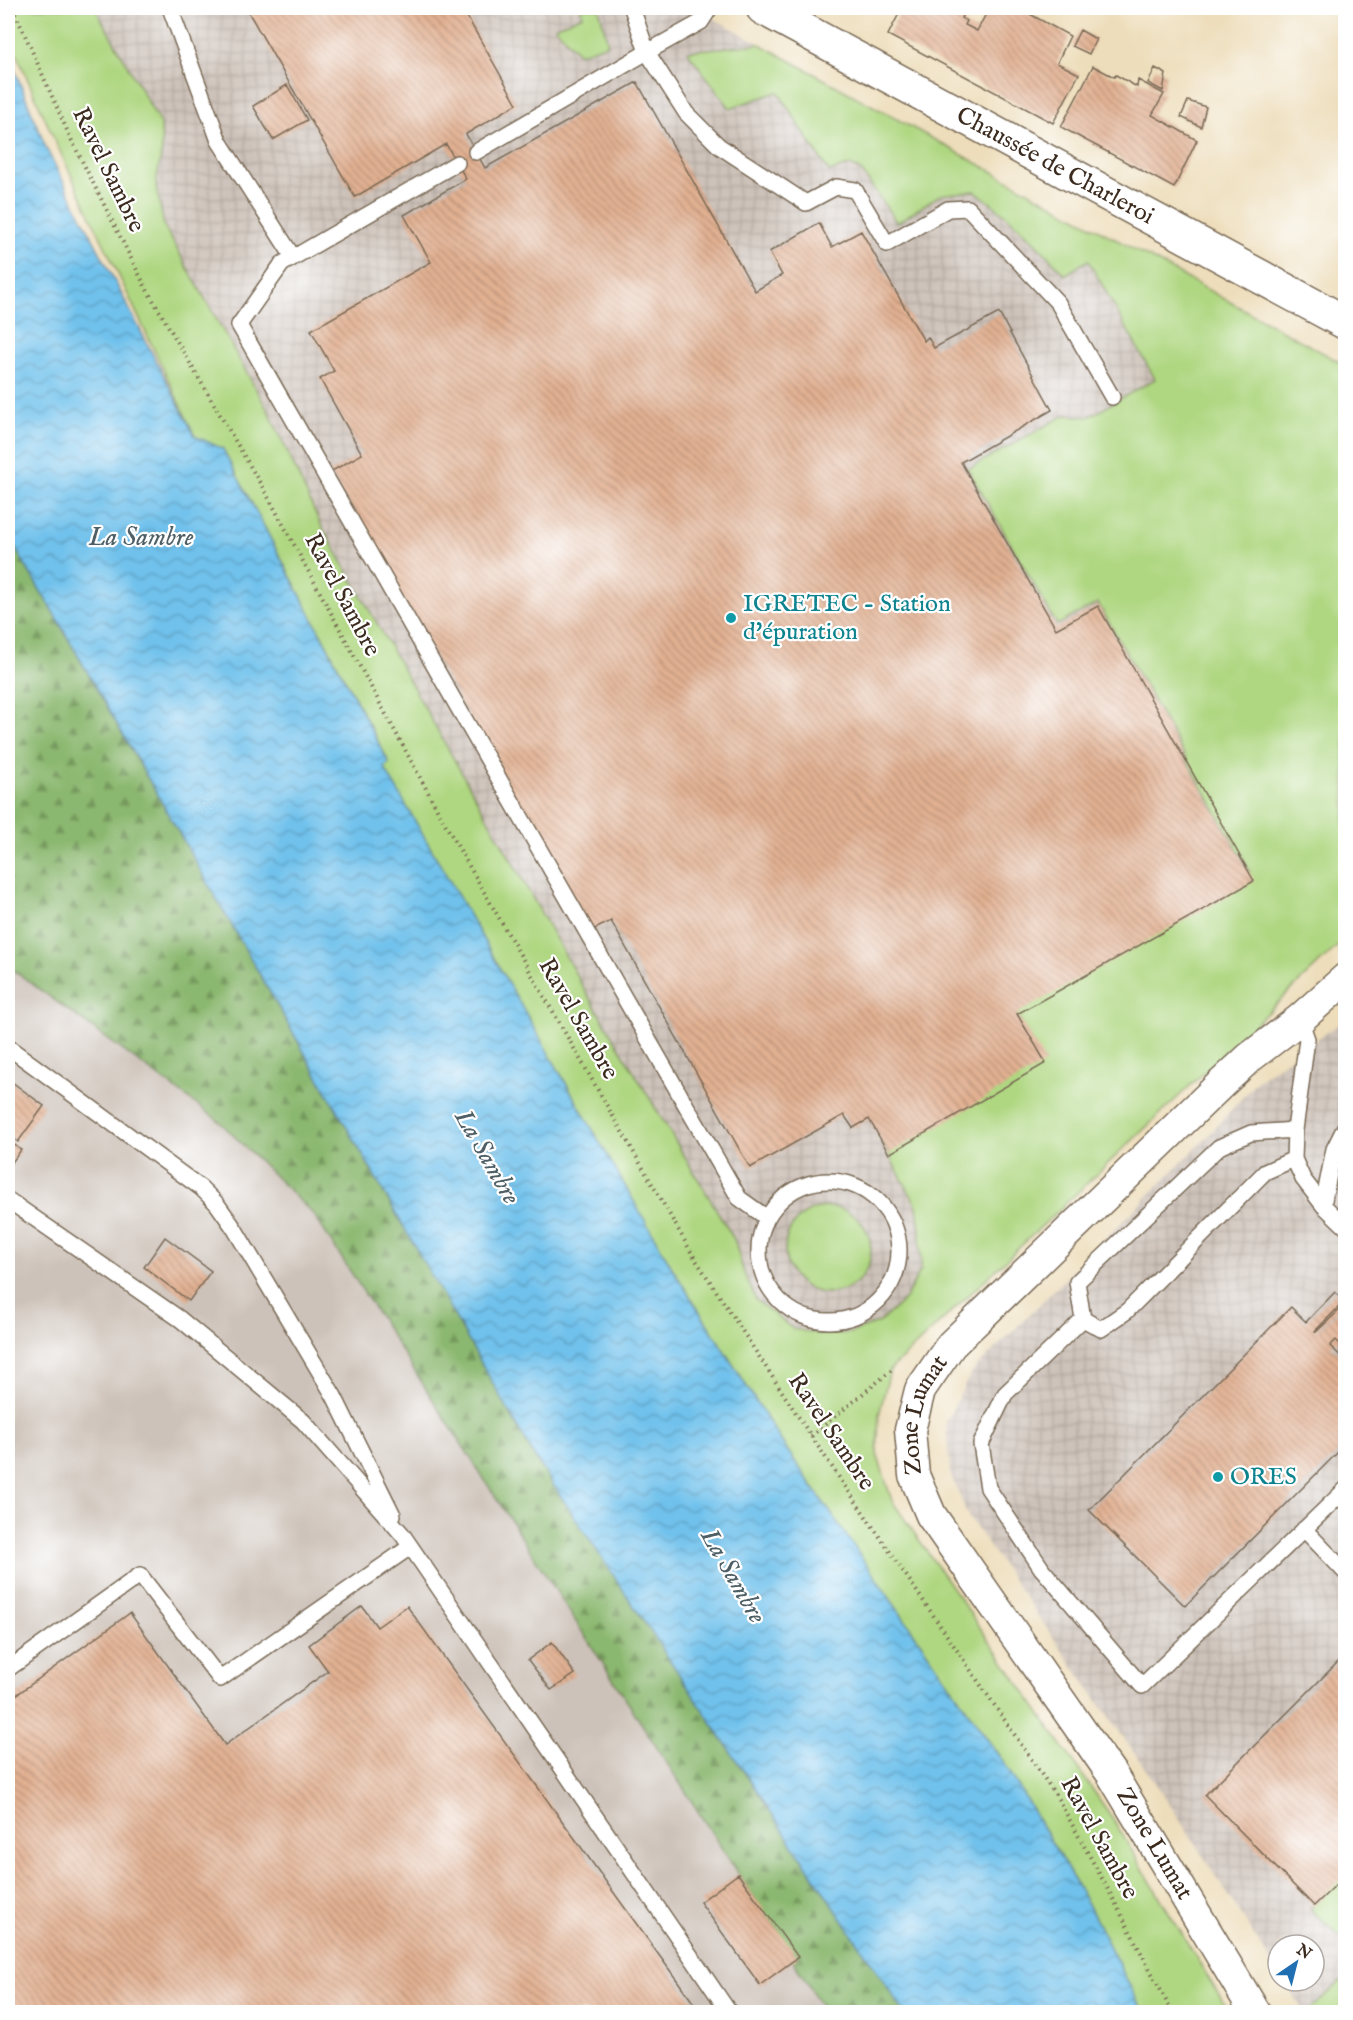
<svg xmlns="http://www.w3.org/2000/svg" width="1353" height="2020" font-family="'IM FELL English',serif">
  <defs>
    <pattern id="industrial-grid" width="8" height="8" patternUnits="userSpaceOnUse" patternTransform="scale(1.5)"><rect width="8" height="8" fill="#cdc2b9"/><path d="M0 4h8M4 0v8" fill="none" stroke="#b1a79f"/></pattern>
    <pattern id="forest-firs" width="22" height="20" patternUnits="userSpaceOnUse" patternTransform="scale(1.5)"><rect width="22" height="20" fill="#8bb86f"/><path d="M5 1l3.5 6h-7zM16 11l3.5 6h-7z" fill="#73965b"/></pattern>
    <pattern id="water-waves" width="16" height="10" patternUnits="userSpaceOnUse" patternTransform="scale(1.5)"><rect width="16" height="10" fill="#70c1ec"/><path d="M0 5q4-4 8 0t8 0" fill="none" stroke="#5d9dbf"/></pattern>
    <pattern id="building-back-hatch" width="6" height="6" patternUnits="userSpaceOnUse" patternTransform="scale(1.5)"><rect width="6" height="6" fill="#e2b192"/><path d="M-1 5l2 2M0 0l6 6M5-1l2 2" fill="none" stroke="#b89077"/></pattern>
  </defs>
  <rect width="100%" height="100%" fill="#fff"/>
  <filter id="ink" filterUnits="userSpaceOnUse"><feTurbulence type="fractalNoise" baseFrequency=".0167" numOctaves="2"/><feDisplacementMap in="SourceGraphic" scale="12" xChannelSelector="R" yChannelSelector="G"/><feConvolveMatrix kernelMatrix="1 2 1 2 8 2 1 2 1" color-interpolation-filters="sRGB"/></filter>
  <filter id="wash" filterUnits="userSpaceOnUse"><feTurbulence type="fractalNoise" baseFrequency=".008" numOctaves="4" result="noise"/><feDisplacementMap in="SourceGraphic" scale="24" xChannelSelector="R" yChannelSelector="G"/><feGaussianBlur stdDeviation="1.35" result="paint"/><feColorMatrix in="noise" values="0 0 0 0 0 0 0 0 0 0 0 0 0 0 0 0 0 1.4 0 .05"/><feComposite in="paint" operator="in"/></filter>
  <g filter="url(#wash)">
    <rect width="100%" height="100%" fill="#edddba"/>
    <path fill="url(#industrial-grid)" d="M10 8H695L1345 365V939L875 1384 783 1444Z
      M1345 1020 1346 1874 1311 1909 1345 1941 1346 1978 1308 2012H1304L1284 1981H1314V1945H1278V1972L1161 1791 968 1516 950 1473 946 1422 971 1373 1207 1137 1258 1080Z"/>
    <path fill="#cdc2b9" d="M8 966 219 1121 314 1215 828 2012H8Z"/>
    <path fill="#afd781" stroke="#758050" stroke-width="1.5" d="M8 8H95L161 125 162 149 156 185 164 226 270 414 320 523 586 992 734 1239 744 1273 756 1300 793 1329 823 1334 850 1333 880 1322 905 1299 921 1269 920 1229 917 1206 882 1143 1039 1054 1012 1005 1250 871 1098 603 1057 625 968 469 1065 415 1089 417 1155 379 1088 260 1065 275C1037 243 1010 216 975 191L940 195 897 223 862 172 851 165 829 172 778 92 730 108 687 51 760 44 1345 365V939L890 1370 879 1415 877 1454 892 1501 1111 1816 1229 2012H1143L1087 1902 1008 1769 783 1444 674 1271 384 767 389 762 223 449 195 436 55 141 8 35Z
      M580 8H599L608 44 579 54 555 27 583 15Z
      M785 1250a43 43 0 1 1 86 0a43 43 0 1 1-86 0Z
      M1345 1874V1941L1310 1909Z
      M1345 1978V2012H1308Z"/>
    <path fill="url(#forest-firs)" stroke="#637146" stroke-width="1.5" d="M8 536 52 610 536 1459 904 2012H825L750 1892 314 1215 219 1121 8 966Z"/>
    <path fill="url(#water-waves)" stroke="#567685" stroke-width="1.5" d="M8 53 46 148 195 436 223 449 389 763 384 767 674 1271 783 1444 1008 1769 1087 1902 1143 2012H904L536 1459 52 610 8 536Z"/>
    <g id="blocks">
      <path fill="url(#building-back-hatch)" d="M246 8H462L517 104 466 134 485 168 637 82 755 291 782 275 769 252 819 223 832 247 861 231 924 341 928 337 934 348 999 313 1052 410 961 462 1056 629 1098 606 1254 881 1017 1014 1046 1063 889 1154 869 1119 853 1128 844 1115 750 1168 611 921 591 931 330 472 362 454 320 379 334 371 311 330 431 262 404 215 466 179 446 144 355 197Z
        M902 8H967L961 18 967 21 965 25 977 31 989 8H1019L1070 36 1057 63 1079 74 1053 123 888 35Z
        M1080 30 1096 39 1089 54 1072 46Z
        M1093 66 1114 77 1116 75 1137 87 1138 80 1164 94 1152 115 1197 140 1174 188 1061 127Z
        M1155 68 1166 74 1163 91 1148 83Z
        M287 85 307 120 273 140 253 106Z
        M1188 101 1206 107 1201 127 1181 117Z
        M8 1079 44 1106 18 1142 8 1134Z
        M8 1140 21 1150 8 1168Z
        M165 1237 211 1271 189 1301 144 1267Z
        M1335 1292 1345 1301 1315 1331 1316 1332 1346 1304V1350L1336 1340 1330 1346 1346 1361V1444L1185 1606 1089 1510 1291 1307 1306 1322Z
        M362 1606 377 1627 407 1606 700 2012H8V1701L130 1613 225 1745 328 1671 309 1645Z
        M552 1642 575 1674 551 1690 528 1660Z
        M1346 1654V1875L1314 1906 1205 1795Z
        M738 1874 798 1957 760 1985 700 1902Z"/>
    </g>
  </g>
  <g filter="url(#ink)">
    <use href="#blocks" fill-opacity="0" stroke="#796955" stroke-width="1.5"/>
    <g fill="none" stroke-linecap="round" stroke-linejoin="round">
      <defs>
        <path id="lane" d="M170 8 219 141 293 257
          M632 8 647 52 701 22 710 8
          M476 152 647 52 686 113 719 146 806 203 836 187 855 190 887 244 948 209 968 208 1058 303 1112 397
          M457 163 282 264 239 325 739 1198 767 1218
          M1300 1019 1307 1039 1295 1130 1294 1159 1303 1179 1323 1205 1346 1227
          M8 1047 201 1188 217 1204 234 1228 334 1396 393 1515
          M759 1251a70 70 0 1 1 140 0a70 70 0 1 1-140 0Z
          M8 1200 180 1319 303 1421 402 1534 729 2012
          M1323 1205 1334 1149 1346 1125
          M1083 1319 1005 1394 981 1444 988 1488 1042 1569 1142 1686 1346 1489
          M1083 1319 1077 1282 1219 1147 1251 1133 1295 1130
          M1083 1319 1101 1329 1127 1311 1265 1172 1294 1159
          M1304 1529 1346 1573
          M8 1669 140 1575 220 1679 410 1547"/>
        <g id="street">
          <path id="s1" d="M1255 2012 1111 1773 931 1515 914 1475 910 1430 920 1390 951 1345 1221 1084 1249 1058 1300 1019 1346 978"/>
        </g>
        <g id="secondary">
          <path id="s2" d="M763 8 1346 323"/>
        </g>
      </defs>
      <use href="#lane" stroke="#796955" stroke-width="18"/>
      <use href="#street" stroke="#796955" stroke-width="33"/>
      <use href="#secondary" stroke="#796955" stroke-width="36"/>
      <path stroke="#796955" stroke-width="4" stroke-dasharray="1.5 4.5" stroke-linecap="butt" d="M13 8 70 137 146 288 271 502 449 831 694 1257 811 1436 1057 1797 1110 1893 1172 2012
        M811 1436 892 1370"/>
      <use href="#lane" stroke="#fff" stroke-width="15"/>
      <use href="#street" stroke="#fff" stroke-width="30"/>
      <use href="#secondary" stroke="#fff" stroke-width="33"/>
    </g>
  </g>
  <g fill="#0f9aa8" stroke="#fff" stroke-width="2">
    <circle cx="731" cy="618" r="6"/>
    <circle cx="1218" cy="1477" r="6"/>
  </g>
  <g text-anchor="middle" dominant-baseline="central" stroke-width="4.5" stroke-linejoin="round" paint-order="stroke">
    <g font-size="24" fill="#3b2a1e" stroke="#fff">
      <text stroke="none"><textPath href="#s2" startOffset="332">Chaussée de Charleroi</textPath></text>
      <text transform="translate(108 170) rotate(64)">Ravel Sambre</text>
      <text transform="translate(342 595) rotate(62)">Ravel Sambre</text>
      <text transform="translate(578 1019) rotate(60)">Ravel Sambre</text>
      <text stroke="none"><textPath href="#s1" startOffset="700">Zone Lumat</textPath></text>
      <text transform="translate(831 1432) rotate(56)">Ravel Sambre</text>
      <text transform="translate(1099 1838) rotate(61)">Ravel Sambre</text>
      <text transform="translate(1154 1844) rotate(59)">Zone Lumat</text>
    </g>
    <g font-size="24" fill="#0d838f" stroke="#fff" text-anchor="start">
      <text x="743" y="604">IGRETEC - Station<tspan x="743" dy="28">d'épuration</tspan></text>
      <text x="1230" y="1477">ORES</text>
    </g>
    <g font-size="26" font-style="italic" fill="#4e5f66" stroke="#fff">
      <text x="141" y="537">La Sambre</text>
      <text transform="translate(487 1157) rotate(60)">La Sambre</text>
      <text transform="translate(733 1576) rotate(60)">La Sambre</text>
    </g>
  </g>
  <rect width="1353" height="2020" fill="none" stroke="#fff" stroke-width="30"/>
  <g transform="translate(1296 1963) rotate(35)"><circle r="28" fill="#ffffff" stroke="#b1aaa5" stroke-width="1.5"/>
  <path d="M0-4.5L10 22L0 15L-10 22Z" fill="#1f6fb2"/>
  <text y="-9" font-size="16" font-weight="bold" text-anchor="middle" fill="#3b2a1e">N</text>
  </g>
</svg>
